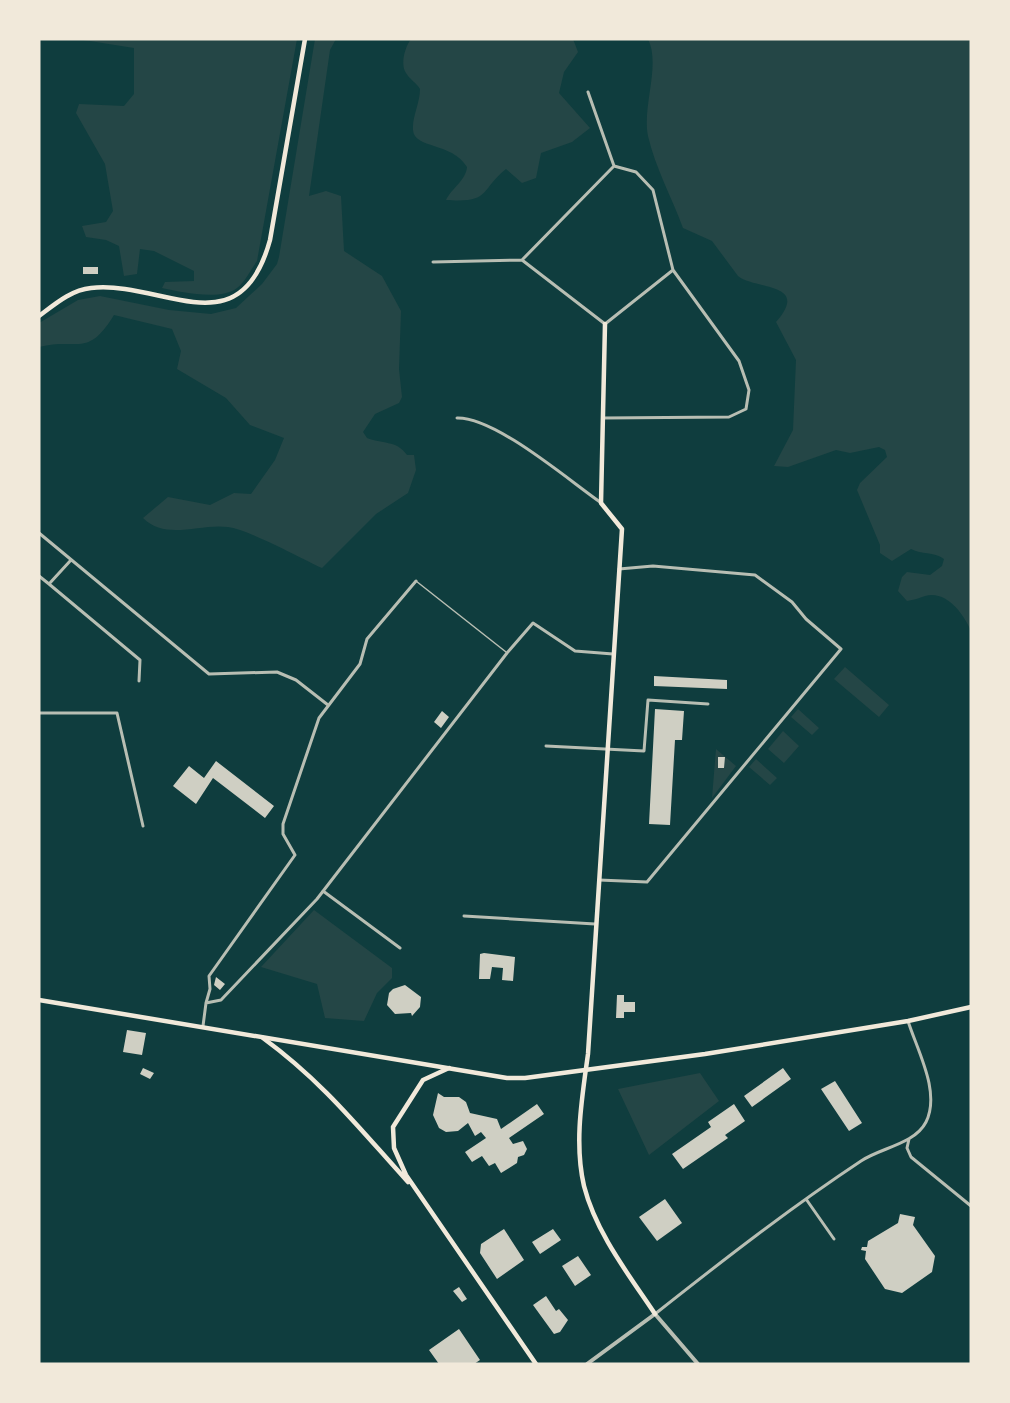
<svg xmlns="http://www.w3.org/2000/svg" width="1010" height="1403" font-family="'Work Sans',sans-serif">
  <rect width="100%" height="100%" fill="#0f3d3e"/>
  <path fill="#244646" d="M77 39H297L257 261C251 269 245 282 237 288 221 301 180 292 162 288L165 282 194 281V271L154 251 140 249 137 274 124 276 119 246 106 240 86 237 82 226 106 222 113 211 105 164 76 113 79 104 124 106 134 94V48Z
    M315 39H336L330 50 309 196 326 191 341 196 344 251 382 276 401 311 399 369 402 397 399 403 375 414 363 432 367 438C381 444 397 440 407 455H414L416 470 408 493 376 514 322 568C301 558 247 529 228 527 200 523 166 541 143 518L168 497 210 505 234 493 251 494 275 460 284 438 250 425 226 398 177 369 181 351 172 329 114 315C87 359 78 337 39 347V323L78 300 100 296 169 310 211 314 236 308 262 284 277 264 279 257Z
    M411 39H573L578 52 564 72 559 93 590 128 572 142 541 153 536 178 522 183 506 169C479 191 491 203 446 200 452 188 466 180 467 167 452 142 414 149 413 130 412 117 420 103 420 89 416 82 409 79 406 73 400 64 405 47 411 39Z
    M648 39H971V631C964 615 947 590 925 596 919 598 914 600 907 601L898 591 902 577 907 572 930 575 942 566 944 559C933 551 922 555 911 549L892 561 880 553V545L857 490 860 483 887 457 885 450 879 447 850 453 836 450 788 467 774 466 793 430 796 360 776 322C811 282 755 290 738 276L712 241 683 228C672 198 655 167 648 136 642 106 661 65 648 39Z
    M845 667 889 705 879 717 834 679Z
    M798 709 819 728 812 735 791 717Z
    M783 731 799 746 784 763 768 749Z
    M716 749 736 766 712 798Z
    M756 759 777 778 770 785 749 767Z
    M314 910 392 968V978L377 993 364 1021 325 1018 317 984 261 967Z
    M700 1073 719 1101 649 1155 618 1089Z"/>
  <path fill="#cfcfc3" d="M83 267H98V274H83Z
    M654 676 727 680V689L654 686Z
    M655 709 684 711 682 740H675L670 825 649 824Z
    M442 711 449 717 441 728 434 722Z
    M718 757H725L724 768H718Z
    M216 761 274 806 265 818 213 778 196 804 173 786 189 766 204 778Z
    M484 953 515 957 513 981 502 980 503 968 492 967 490 979H479L480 954Z
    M216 977 225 984 220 990 214 985Z
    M405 985 421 997 420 1007 412 1016 411 1013 395 1014 387 1005 389 993 393 989Z
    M617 995H624V1002H635V1012H624V1018H616Z
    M127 1030 146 1033 142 1055 123 1052Z
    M143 1068 154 1073 150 1079 140 1074Z
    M783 1068 791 1079 752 1107 744 1096Z
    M835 1081 862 1123 849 1131 821 1089Z
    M438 1093 444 1097H459L466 1102 470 1113 497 1119 501 1129 537 1104 544 1114 509 1138 513 1144 523 1141 527 1149 524 1155 518 1157 517 1163 501 1173 495 1163 489 1166 482 1156 472 1162 465 1152 486 1138 481 1132 475 1136 468 1123 458 1131 446 1132 439 1128 433 1115Z
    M734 1104 745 1121 725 1135 728 1138 683 1169 672 1154 711 1127 708 1122Z
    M665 1199 682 1223 657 1241 639 1217Z
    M900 1214 915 1217 913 1225 935 1256 932 1272 902 1293 885 1289 865 1259 866 1251 861 1250 862 1247H867L868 1241 898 1223Z
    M504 1229 524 1260 497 1279 480 1253 481 1244Z
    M553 1229 561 1240 540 1254 532 1242Z
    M578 1256 591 1275 575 1286 562 1266Z
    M459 1287 467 1299 462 1302 453 1291Z
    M546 1296 556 1311 559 1309 568 1320 560 1332 554 1334 533 1305Z
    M459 1329 480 1360 474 1364H439L429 1350Z"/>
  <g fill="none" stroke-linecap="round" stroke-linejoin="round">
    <path stroke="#b8beb3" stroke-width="1.5" d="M416 581 506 652"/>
    <path stroke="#b8beb3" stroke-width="3" d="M588 92 614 166 636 172 653 190 673 270 739 361 749 390 746 409 729 417 603 418
      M522 260 605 324 673 270
      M433 262 522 260 614 166
      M457 418C495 417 567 479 600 502
      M39 533 209 674 277 672 296 680 328 705
      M71 560 49 584 140 660 139 681
      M39 576 49 584
      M39 713H117L143 826
      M546 746 644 751 648 700 708 704
      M599 880 647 882 841 649 806 619 792 602 755 575 653 566 619 569
      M323 891 400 948
      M464 916 595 924
      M206 1003 210 989 209 976 295 855 283 834V824L319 718 360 664 367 639 416 581
      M203 1026 206 1003 221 1000 317 899 507 653 533 623 575 651 613 654
      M909 1139 907 1148 911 1157 971 1206
      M806 1199 834 1239
      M655 1314C722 1261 790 1208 861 1161 880 1148 915 1144 926 1122 941 1092 917 1050 908 1021"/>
    <path stroke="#b8beb3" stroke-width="4" d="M587 1364 655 1314 698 1364"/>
    <path stroke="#f1e9da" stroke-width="4.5" d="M39 316C55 304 71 290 91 288 163 280 240 350 270 240L305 39
      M605 324 601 503 622 529 588 1054C582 1098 574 1143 584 1186 596 1233 629 1275 655 1314
      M263 1038C323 1082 359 1128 408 1182
      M449 1068 423 1080 393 1127 394 1148 406 1175 536 1364"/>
    <path stroke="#f1e9da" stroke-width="4.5" d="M39 1000 507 1078H525L705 1054 908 1021 971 1007"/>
  </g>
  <rect width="1010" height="1403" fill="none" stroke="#f1e9da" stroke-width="81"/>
</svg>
